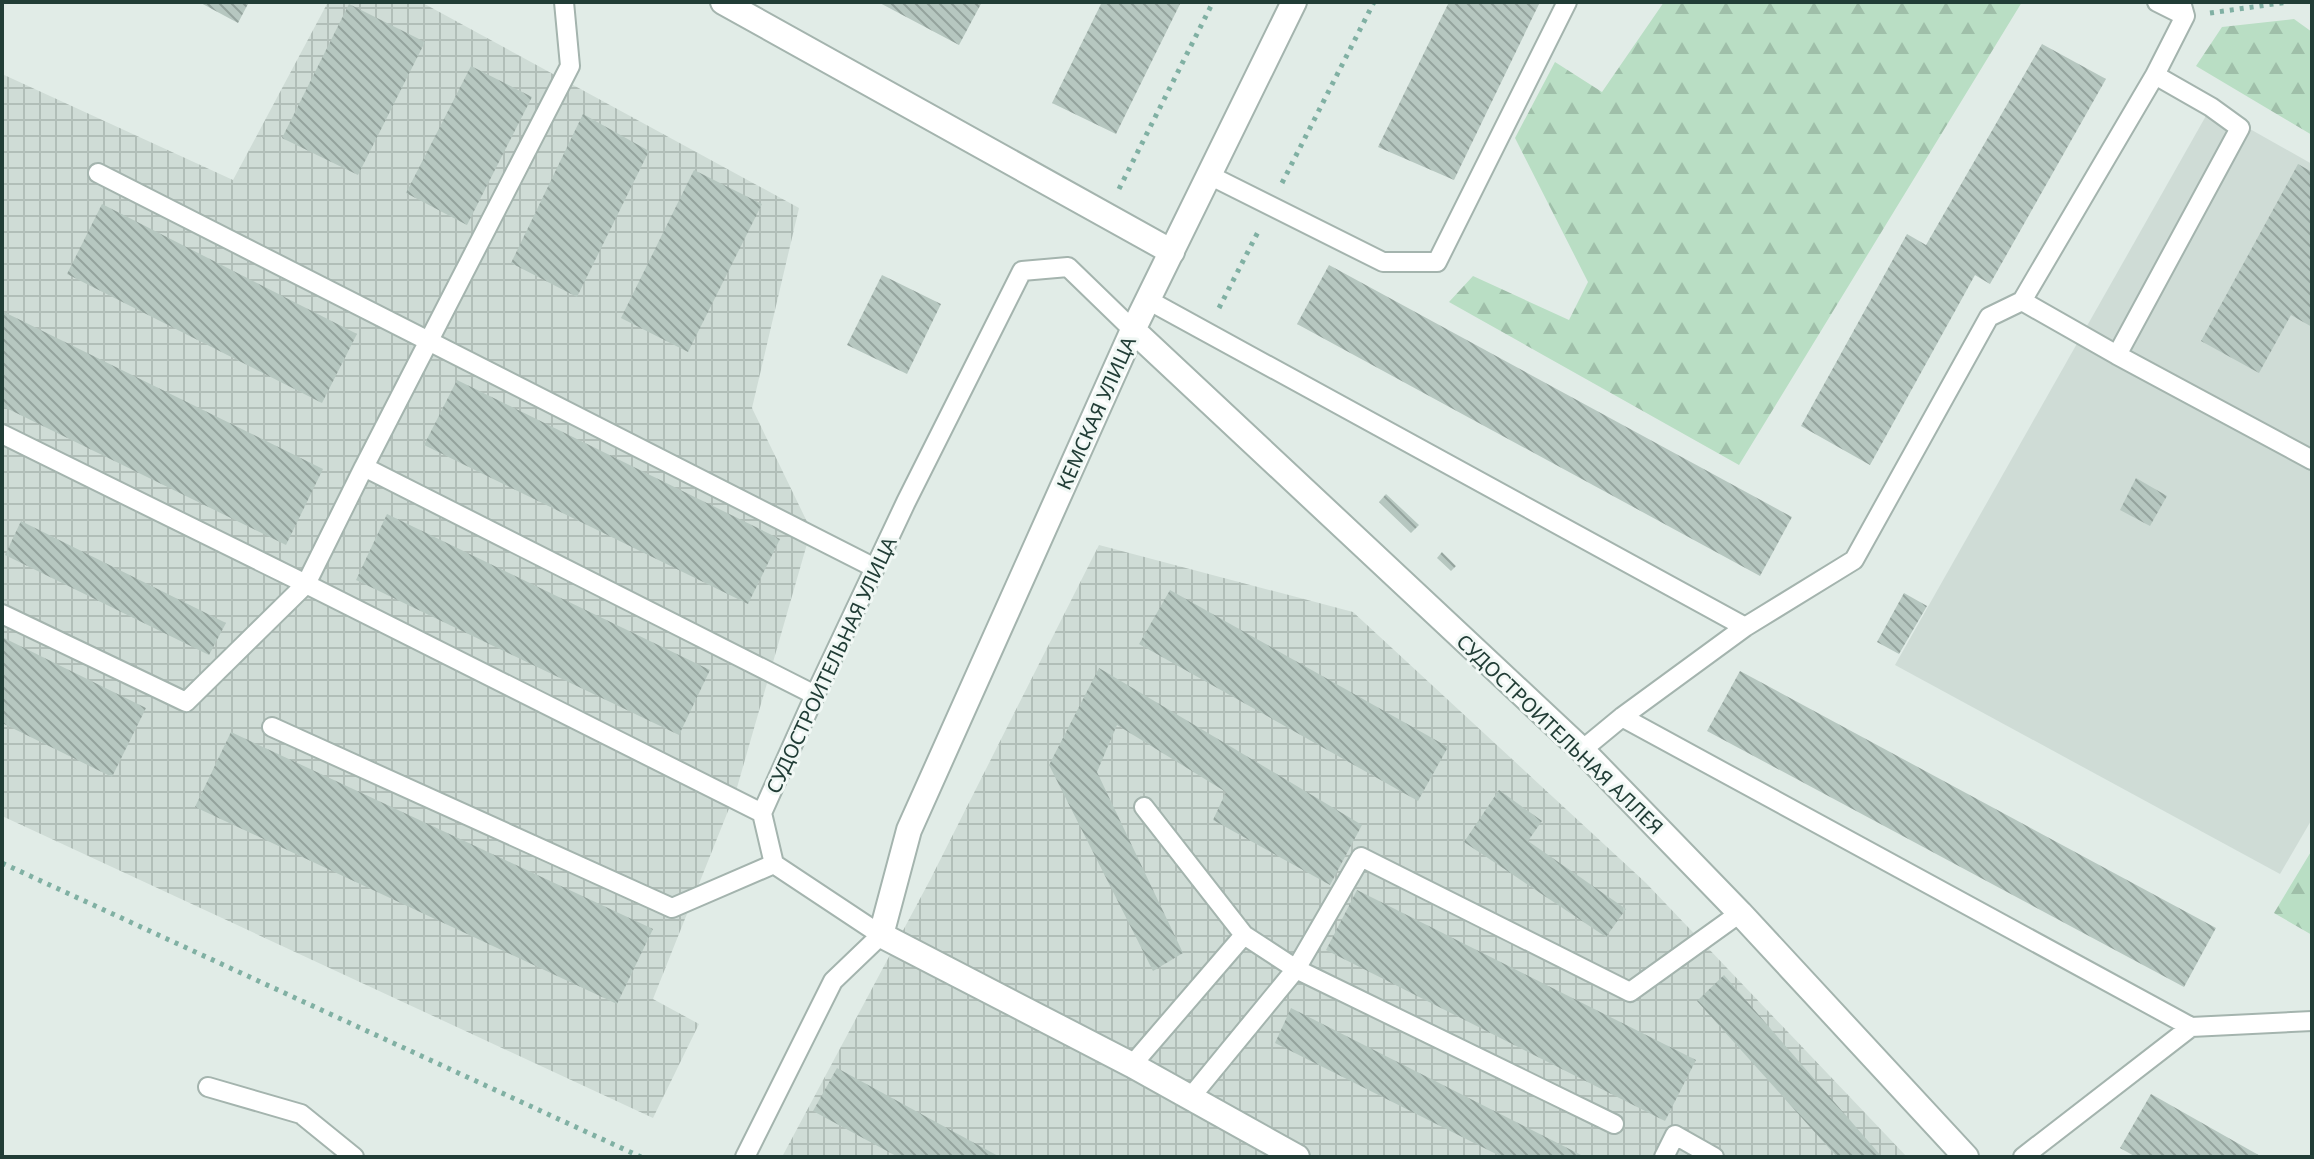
<svg xmlns="http://www.w3.org/2000/svg" width="2314" height="1159" font-family="'Noto Sans',sans-serif">
  <defs>
    <pattern id="industrial-grid" width="8" height="8" patternUnits="userSpaceOnUse" patternTransform="scale(2)"><rect width="8" height="8" fill="#cfdcd6"/><path d="M0 4h8M4 0v8" fill="none" stroke="#b1beb8"/></pattern>
    <pattern id="forest-firs" width="22" height="20" patternUnits="userSpaceOnUse" patternTransform="scale(2)"><rect width="22" height="20" fill="#b9dec4"/><path d="M5 1l3.5 6h-7zM16 11l3.5 6h-7z" fill="#9fbfa9"/></pattern>
    <pattern id="building-back-hatch" width="6" height="6" patternUnits="userSpaceOnUse" patternTransform="scale(2)"><rect width="6" height="6" fill="#b6c7c0"/><path d="M-1 5l2 2M0 0l6 6M5-1l2 2" fill="none" stroke="#94a39d"/></pattern>
  </defs>
  <rect width="100%" height="100%" fill="#e1ece7"/>
  <path fill="#cfdcd6" d="M2211 107 2312 164V819L2280 874 1895 665Z"/>
  <path fill="url(#industrial-grid)" d="M328 2H421L799 208 752 408 811 530 736 791 653 999 699 1024 653 1118 2 816V74L233 180Z
    M1099 545 1353 612 1646 883 1907 1157H782L930 880Z"/>
  <path fill="url(#forest-firs)" d="M1664 2H2022L1739 465 1449 302 1473 276 1569 320 1588 282 1515 138 1555 62 1602 92Z
    M2294 19 2312 32V135L2196 66 2222 27Z
    M2312 850V935L2274 913Z"/>
  <path fill="url(#building-back-hatch)" d="M199 2H249L238 23Z
    M878 2H982L959 45Z
    M1102 2H1181L1116 134 1052 103Z
    M1449 2H1540L1454 180 1378 147Z
    M349 4 425 42 358 175 282 138Z
    M2042 44 2106 79 1990 284 1975 275 1870 465 1801 426 1907 234 1926 245Z
    M471 66 532 97 467 225 406 193Z
    M583 114 649 151 577 297 511 263Z
    M2298 164 2312 172V327L2291 315 2259 373 2201 341Z
    M694 170 762 204 688 352 621 318Z
    M102 204 357 334 322 403 67 274Z
    M1329 265 1792 517 1760 576 1297 324Z
    M882 275 941 304 907 374 847 345Z
    M2 311 323 469 286 545 2 406Z
    M457 380 780 539 748 604 424 445Z
    M2136 478 2167 496 2150 526 2120 510Z
    M1386 494 1419 525 1411 533 1379 502Z
    M387 514 710 670 679 735 356 580Z
    M21 521 226 623 209 655 5 555Z
    M1442 552 1456 566 1451 571 1437 558Z
    M1170 590 1448 747 1418 801 1139 644Z
    M1904 593 1927 606 1899 654 1877 642Z
    M2 637 146 708 112 777 2 723Z
    M1099 668 1362 825 1330 885 1213 820 1226 792 1117 725 1097 772 1183 953 1153 971 1049 765Z
    M1740 671 2216 928 2184 987 1707 731Z
    M231 732 653 929 617 1004 195 807Z
    M1499 790 1542 821 1528 841 1626 909 1606 937 1464 842Z
    M1357 890 1696 1060 1665 1121 1326 950Z
    M1724 975 1882 1157H1837L1697 1001Z
    M1291 1008 1585 1157H1502L1275 1043Z
    M837 1068 1000 1157H898L813 1111Z
    M2151 1094 2262 1157H2136L2120 1148Z"/>
  <g fill="none" stroke-linecap="round" stroke-linejoin="round">
    <defs>
      <path id="service" d="M2157 2 2185 16
        M2155 75 2211 107 2240 128 2117 355 2312 460
        M98 173 875 568
        M1209 175 1383 262H1437L1567 2
        M1148 300 1745 627
        M2022 301 2117 355
        M2 434 306 584 186 702 2 614
        M364 467 570 66 564 2
        M1622 717 2191 1027
        M272 727 672 908 774 864
        M1582 750 1622 717 1745 627 1854 560 1989 317 2022 301 2155 75 2185 16 2181 2
        M1144 807 1244 935 1296 969 1614 1124
        M762 813 306 584 364 467 815 695
        M1132 1065 1244 935
        M208 1087 301 1114 354 1157
        M1190 1098 1296 969 1361 857 1630 992 1740 913
        M745 1157 833 981 881 935 774 864 762 813 815 695 906 502 1022 271 1068 267 1133 330
        M1664 1157 1675 1135 1714 1157
        M2023 1157 2191 1027 2312 1021"/>
      <path id="minor" d="M723 2 1172 252"/>
      <path id="tertiary" d="M1294 2 1133 330 909 830 881 935 1132 1065 1297 1157
        M1133 330 1582 750 1740 913 1966 1157"/>
    </defs>
    <use href="#service" stroke="#a4b4ae" stroke-width="22"/>
    <use href="#minor" stroke="#a4b4ae" stroke-width="28"/>
    <use href="#tertiary" stroke="#a4b4ae" stroke-width="28"/>
    <path stroke="#80b0a3" stroke-width="5" stroke-dasharray="4 6" stroke-linecap="butt" d="M2210 13 2288 2
      M1282 183 1374 2
      M1119 189 1213 2
      M1219 308 1260 228
      M2 863 641 1157"/>
    <use href="#service" stroke="#fff" stroke-width="18"/>
    <use href="#minor" stroke="#fff" stroke-width="24"/>
    <use href="#tertiary" stroke="#fff" stroke-width="24"/>
  </g>
  <g text-anchor="middle" dominant-baseline="central" stroke-width="6" stroke-linejoin="round" paint-order="stroke">
    <g font-size="20" fill="#213d36" stroke="#f1f8f5">
      <text transform="translate(1096 413) rotate(-66)">КЕМСКАЯ УЛИЦА</text>
      <text transform="translate(831 665) rotate(-65)">СУДОСТРОИТЕЛЬНАЯ УЛИЦА</text>
      <text transform="translate(1560 734) rotate(44)">СУДОСТРОИТЕЛЬНАЯ АЛЛЕЯ</text>
    </g>
  </g>
  <rect width="2314" height="1159" fill="none" stroke="#213d36" stroke-width="8"/>
</svg>
